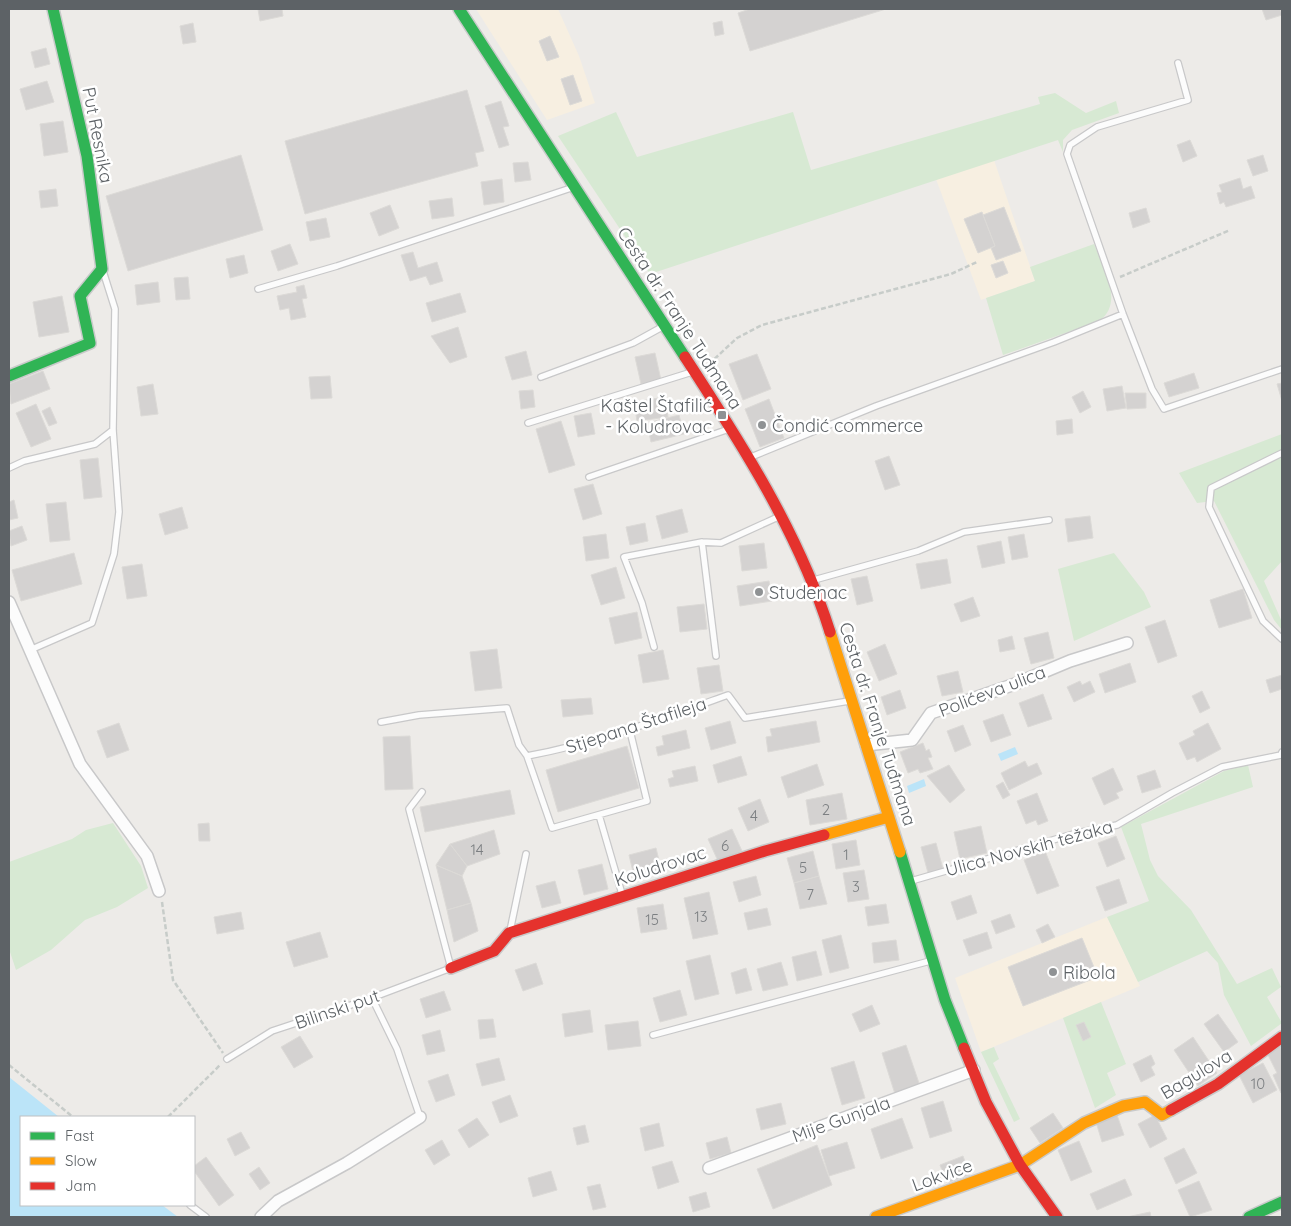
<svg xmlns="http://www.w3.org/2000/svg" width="1291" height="1226" font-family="Quicksand,sans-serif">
  <rect width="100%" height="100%" fill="#edebe8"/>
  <path fill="#f7efe1" d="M476 9H558L579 56 595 103 547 120Z
    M994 160 1035 281 981 300 936 179Z
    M1107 917 1140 986 981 1052 955 978Z"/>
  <path fill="#d7e9d3" d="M1055 93 1086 113 1116 101 1119 113 1072 130 1063 140V152L1058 140 650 274 558 136 616 112 637 157 793 112 811 170 1040 104 1038 97Z
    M1094 244C1103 267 1125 303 1099 321L1003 355 986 298 1035 281 1030 267Z
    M1282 434V561L1264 581 1282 622V630L1274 620 1214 501 1197 503 1179 473Z
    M1114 553 1144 592 1151 607 1074 641 1058 569Z
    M1248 765 1253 787 1141 824 1150 860 1158 876 1191 910 1237 984 1272 968 1281 987 1267 997 1282 1023 1251 1046 1224 995 1218 963 1207 951 1138 982 1107 917 1149 901 1121 827 1224 771Z
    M113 823 141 866 148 888 117 907 85 920 51 950 16 970 9 949V862L72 839 86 830Z
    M1101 1002 1126 1064 1107 1073 1116 1095 1095 1108 1063 1018Z
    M994 1047 999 1059 993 1063 1020 1119 1014 1122 981 1052Z"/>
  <path fill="#bbe4f8" d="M1015 747 1018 754 1001 761 998 754Z
    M924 779 926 786 909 793 907 786Z
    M9 1077 59 1117H21V1205H162L178 1217H9Z"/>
  <path fill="#d4d2d1" stroke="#dcdad7" d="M258 9H282L283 16 260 21Z
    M750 9H886L750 51 738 13Z
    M1262 9H1280L1282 15 1266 20Z
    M722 21 724 34 715 36 713 23Z
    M193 23 196 42 183 44 180 26Z
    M550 36 559 57 547 61 539 41Z
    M46 48 50 64 35 68 31 52Z
    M573 75 582 101 570 105 561 79Z
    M47 81 54 102 26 110 20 89Z
    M467 90 484 151 475 153 478 166 305 214 285 141Z
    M501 101 509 126 503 127 509 145 499 148 485 106Z
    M63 121 68 152 44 156 40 124Z
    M1190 140 1197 156 1183 162 1177 145Z
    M241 155 263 230 128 271 106 196Z
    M1263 155 1268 171 1253 176 1247 160Z
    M528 162 531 180 515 182 513 163Z
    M1240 178 1243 189 1251 186 1255 198 1226 207 1224 202 1220 204 1217 193 1222 192 1219 185Z
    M502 179 504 202 484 205 481 182Z
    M56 189 58 206 41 208 39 191Z
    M452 198 454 216 432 219 429 201Z
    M390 205 399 228 379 236 370 213Z
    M1004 207 1021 251 996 260 991 248 995 246 983 215Z
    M1146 208 1150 222 1133 228 1129 213Z
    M982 212 995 246 978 253 964 219Z
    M326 218 330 237 310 241 306 222Z
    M290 244 298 264 278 271 271 251Z
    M413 252 418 268 437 262 443 281 430 285 426 276 410 281 401 255Z
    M244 255 248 273 230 278 226 259Z
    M1003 261 1008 273 996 278 991 265Z
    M188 277 190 299 176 300 174 278Z
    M158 282 160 302 137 305 135 285Z
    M304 285 307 298 302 299 306 317 291 320 289 308 280 310 277 296 297 292 296 287Z
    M460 293 466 312 432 322 426 303Z
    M62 296 69 332 39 337 33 302Z
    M458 327 467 357 450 363 431 336Z
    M526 351 532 375 512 380 505 357Z
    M655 353 661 380 641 384 635 357Z
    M757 354 771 389 743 400 729 364Z
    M43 371 50 389 11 404 9 384Z
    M1194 373 1199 388 1169 397 1164 383Z
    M330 376 332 398 311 399 309 377Z
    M1282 383V401L1277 384Z
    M153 384 158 414 141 416 137 387Z
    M1122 386 1126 408 1107 411 1103 389Z
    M533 390 535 407 521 409 519 391Z
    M1083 391 1091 407 1080 413 1072 397Z
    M1125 393H1146V408L1127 409Z
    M665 397 668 417 637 421 634 402Z
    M769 399 784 438 760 447 745 409Z
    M36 404 51 439 31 447 16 413Z
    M50 407 57 423 49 426 42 411Z
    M591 413 595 434 578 437 574 416Z
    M679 415 684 434 651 442 647 423Z
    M1072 419 1073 433 1057 435 1056 421Z
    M561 421 575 465 549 473 536 429Z
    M889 456 900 485 885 490 875 461Z
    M98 458 102 497 84 499 80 460Z
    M593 484 602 514 583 520 574 489Z
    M14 500 18 518 9 520V502Z
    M66 502 70 540 50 542 46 504Z
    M182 507 188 528 165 535 159 514Z
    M682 509 688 532 662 539 656 516Z
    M1090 516 1093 538 1068 542 1065 519Z
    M645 523 648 541 630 545 626 527Z
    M22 526 27 540 11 546 9 531Z
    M606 534 609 558 586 561 583 537Z
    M1024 534 1028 557 1012 560 1008 537Z
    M1001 541 1005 563 982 568 977 546Z
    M764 543 767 568 742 571 739 546Z
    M74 553 82 584 21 601 12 570Z
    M947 559 951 583 921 589 916 564Z
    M142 564 147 596 127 599 122 567Z
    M616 567 625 598 601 605 591 575Z
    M867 576 873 601 857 605 851 579Z
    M769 581 772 601 740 606 737 586Z
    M1243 589 1252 618 1219 628 1210 600Z
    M973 597 980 616 961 622 954 604Z
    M704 604 707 629 680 632 677 607Z
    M637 612 642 638 615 644 609 618Z
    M1165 620 1177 656 1158 663 1145 627Z
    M1048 632 1054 658 1031 664 1024 638Z
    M1012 636 1015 649 1000 652 998 640Z
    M885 644 897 674 879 681 867 652Z
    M497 649 502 688 475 691 470 652Z
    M663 650 669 679 643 683 638 655Z
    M1130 663 1136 682 1105 693 1099 674Z
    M719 665 723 691 701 694 697 668Z
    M958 671 963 692 942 696 937 676Z
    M1282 675V689L1270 693 1266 680Z
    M1080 681 1082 685 1090 681 1095 692 1074 702 1067 687Z
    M900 690 906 708 887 715 881 697Z
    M1202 691 1210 708 1200 713 1192 696Z
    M1043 694 1052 719 1028 727 1019 703Z
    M591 698 593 714 563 717 561 700Z
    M1003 714 1011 735 991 742 983 721Z
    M730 721 736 743 711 750 705 728Z
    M816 721 820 742 768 752 766 737 772 736 770 729Z
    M119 723 129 750 107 758 97 731Z
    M1208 723 1221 749 1197 762 1195 757 1187 760 1179 743 1195 735 1193 731Z
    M963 725 971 745 955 752 947 731Z
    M686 730 690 748 658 756 656 747 664 745 662 736Z
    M410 736 413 789 385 790 383 737Z
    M923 743 926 751 929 749 932 757 928 758 933 769 920 773 918 769 908 773 900 752Z
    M627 746 639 788 558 812 546 770Z
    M741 756 747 775 718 783 713 765Z
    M1025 761 1028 767 1037 763 1042 774 1009 790 1001 773Z
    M817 764 824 785 788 798 781 777Z
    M949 765 965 790 950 803 927 776Z
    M695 766 698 781 670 787 668 779 674 777 672 771Z
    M1113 768 1123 790 1116 793 1119 798 1104 805 1092 778Z
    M1155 770 1161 787 1142 793 1137 776Z
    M1003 782 1010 795 1003 799 996 786Z
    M510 790 515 814 425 832 420 807Z
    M842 793 847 819 810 825 806 800Z
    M1037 793 1048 821 1038 825 1036 820 1026 824 1017 801Z
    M760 799 769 822 748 831 738 808Z
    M209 823 210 841H199L198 824Z
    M981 826 987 853 960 859 954 832Z
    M732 829 742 851 718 861 708 839Z
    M494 830 500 854 467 866 450 844Z
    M1116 836 1125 859 1107 867 1098 843Z
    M856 840 860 865 836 869 832 844Z
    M936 843 943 869 928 873 921 847Z
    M450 844 467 866 462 876 436 865Z
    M656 848 662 873 635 880 629 855Z
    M813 851 819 876 794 883 787 858Z
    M1045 851 1059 886 1037 894 1024 860Z
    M602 864 608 889 584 895 578 870Z
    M436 865 462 876 471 903 447 910Z
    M864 870 869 899 848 902 843 873Z
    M756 876 761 895 739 902 733 882Z
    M819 876 827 904 800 909 794 883Z
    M1119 879 1127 903 1105 911 1096 887Z
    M555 881 561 903 542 908 536 886Z
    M709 892 718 934 693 939 684 898Z
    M971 895 977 913 957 920 951 902Z
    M471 903 478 931 454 942 447 910Z
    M663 904 667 929 641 933 637 908Z
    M886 904 889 923 868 926 865 907Z
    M767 908 771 925 748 930 744 913Z
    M241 912 244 929 217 934 214 917Z
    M1010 914 1015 927 996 934 991 921Z
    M1048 924 1055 937 1042 943 1036 930Z
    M320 932 328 957 294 967 286 942Z
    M987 932 992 948 969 956 963 940Z
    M841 935 849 968 830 973 822 940Z
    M1082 938 1098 977 1023 1006 1008 967Z
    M896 940 899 960 874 963 872 943Z
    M816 951 822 975 797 981 792 957Z
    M710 955 719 994 695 1000 686 961Z
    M781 962 788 985 763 991 757 969Z
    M536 963 543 984 523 991 515 970Z
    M746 968 752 990 736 994 731 973Z
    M680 990 687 1015 660 1022 653 998Z
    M444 991 451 1010 426 1018 420 999Z
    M872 1005 880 1024 860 1032 852 1014Z
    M590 1010 593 1032 565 1037 562 1014Z
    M1218 1014 1238 1042 1224 1052 1204 1024Z
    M493 1019 496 1037 480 1039 478 1020Z
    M638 1021 641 1046 608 1050 605 1025Z
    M1084 1022 1091 1037 1083 1041 1076 1025Z
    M440 1030 445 1051 427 1055 422 1035Z
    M300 1036 313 1057 294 1068 281 1047Z
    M1193 1037 1217 1073 1198 1086 1174 1050Z
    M906 1045 920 1086 895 1094 882 1053Z
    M1282 1046V1093H1281L1273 1075 1277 1073 1267 1053Z
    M1151 1055 1155 1064 1151 1067 1155 1075 1141 1082 1133 1064Z
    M499 1058 505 1080 482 1086 476 1064Z
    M854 1061 865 1098 842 1105 831 1068Z
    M1263 1063 1277 1090 1253 1103 1239 1075Z
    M448 1074 455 1095 436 1102 428 1081Z
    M510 1095 518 1116 500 1123 492 1102Z
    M943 1101 952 1131 930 1138 921 1108Z
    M781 1103 786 1124 761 1130 756 1109Z
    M1053 1113 1063 1128 1040 1143 1030 1128Z
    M1117 1115 1124 1135 1102 1142 1096 1122Z
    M1155 1115 1167 1139 1150 1148 1138 1124Z
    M477 1118 489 1135 469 1148 458 1130Z
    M902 1118 913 1148 881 1159 871 1129Z
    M659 1123 664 1146 645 1151 640 1128Z
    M585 1125 589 1142 577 1145 573 1128Z
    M241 1132 250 1148 235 1156 227 1139Z
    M727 1137 731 1153 710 1159 706 1143Z
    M442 1140 450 1155 434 1165 425 1150Z
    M1079 1141 1092 1172 1071 1181 1058 1150Z
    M847 1142 855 1168 829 1176 821 1150Z
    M817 1145 832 1185 773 1209 757 1169Z
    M1184 1148 1197 1173 1176 1184 1164 1158Z
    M963 1156 970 1175 947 1183 940 1165Z
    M206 1157 234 1195 219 1206 194 1171V1166Z
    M672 1161 679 1182 658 1189 652 1167Z
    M259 1167 270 1183 260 1190 249 1174Z
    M551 1171 557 1190 533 1197 528 1178Z
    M1125 1179 1132 1195 1097 1210 1090 1194Z
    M1199 1181 1212 1210 1190 1217 1178 1190Z
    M600 1184 606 1207 593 1210 587 1187Z
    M706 1192 710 1207 693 1212 689 1197Z
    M1150 1212 1151 1217H1127Z"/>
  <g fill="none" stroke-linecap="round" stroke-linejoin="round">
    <defs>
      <path id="lane" d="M1178 63 1188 100 1097 127 1070 145 1067 154 1123 314 1152 389 1164 409 1282 369
        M258 289 337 266 571 188
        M541 377 633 343 662 327
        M528 423 692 372
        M1282 453 1211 488 1209 507 1263 621 1282 639
        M751 457 876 406 1054 342 1123 314
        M9 468 24 461 95 444 113 430
        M589 477 729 429
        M702 542 716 656
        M814 580 918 551 964 532 1049 520
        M654 647 642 603 624 557 702 542 721 543 778 517
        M30 650 92 623 114 554 119 512 113 430 115 309 103 271
        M381 722 419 715 507 708 519 745 527 756C597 743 661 719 728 695L745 718 849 701
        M527 756 552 828 647 801 630 731
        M599 815 622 894
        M911 881 1077 833 1117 825 1172 793 1222 767 1281 755 1282 752
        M510 931 526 854
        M372 998 397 1049 420 1117
        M653 1035 930 961
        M227 1059 272 1031 366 1000 451 968 409 809 422 792
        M190 1205 206 1217"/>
      <path id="street" d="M9 602 80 764 147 856 159 891
        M866 745 912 740 931 713 1015 684 1070 661 1127 643
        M709 1168 974 1070
        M261 1217 278 1201 347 1163 420 1117"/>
      <path id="fast" d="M459 9 685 357
        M9 376 90 343 80 296 102 269 87 156 53 9
        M900 852 945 1000 964 1048
        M1249 1217 1282 1202"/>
      <path id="slow" d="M830 632 900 852
        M824 835 889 817
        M876 1217 1020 1165 1084 1123 1123 1106 1145 1102 1162 1115 1171 1110"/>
      <path id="jam" d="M685 357C741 443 799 533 830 632
        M451 968 494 951 509 933 765 851 824 835
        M964 1048 986 1102 1020 1165 1057 1217
        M1171 1110 1218 1084 1282 1037"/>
    </defs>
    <use href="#lane" stroke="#c8c8c9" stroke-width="8"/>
    <use href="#street" stroke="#c8c8c9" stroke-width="14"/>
    <use href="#fast" stroke="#c9caca" stroke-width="14"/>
    <use href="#slow" stroke="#c9caca" stroke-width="14"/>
    <use href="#jam" stroke="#c9caca" stroke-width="14"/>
    <path stroke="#c7ccc9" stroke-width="2.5" stroke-dasharray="5 2.5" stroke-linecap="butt" d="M1120 277 1230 230
      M709 364 737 338 762 325 951 274 977 262
      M162 902 173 980 223 1053
      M9 1065 73 1117
      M168 1117 221 1064"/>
    <use href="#lane" stroke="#fcfcfc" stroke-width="5.5"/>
    <use href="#street" stroke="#fcfcfc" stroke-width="11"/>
    <use href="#fast" stroke="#30b455" stroke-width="11"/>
    <use href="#slow" stroke="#ff9f0a" stroke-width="11"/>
    <use href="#jam" stroke="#e5322d" stroke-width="11"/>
  </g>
  <g fill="#8f9294" stroke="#fff" stroke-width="2">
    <rect x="717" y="410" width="10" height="10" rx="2.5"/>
    <circle cx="762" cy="425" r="5"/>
    <circle cx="759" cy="592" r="5"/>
    <circle cx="1053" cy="972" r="5"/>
  </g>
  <g text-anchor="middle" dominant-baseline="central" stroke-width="5" stroke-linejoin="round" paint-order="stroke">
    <g font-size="15" fill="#7c7f82">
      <text x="826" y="809">2</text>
      <text x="754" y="815">4</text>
      <text x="725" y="845">6</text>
      <text x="477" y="849">14</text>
      <text x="846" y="854">1</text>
      <text x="803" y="867">5</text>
      <text x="856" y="886">3</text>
      <text x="810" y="894">7</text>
      <text x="701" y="916">13</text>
      <text x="652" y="919">15</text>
      <text x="1258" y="1083">10</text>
    </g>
    <g font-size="18" fill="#5d6266" stroke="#fff">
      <text transform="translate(98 135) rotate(79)">Put Resnika</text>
      <text transform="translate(680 318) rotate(57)">Cesta dr. Franje Tuđmana</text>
      <text transform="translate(992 691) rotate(-21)">Polićeva ulica</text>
      <text transform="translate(878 724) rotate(72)">Cesta dr. Franje Tuđmana</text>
      <text transform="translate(636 725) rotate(-18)">Stjepana Štafileja</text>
      <text transform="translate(1029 848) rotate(-15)">Ulica Novskih težaka</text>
      <text transform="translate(660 866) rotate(-18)">Koludrovac</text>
      <text transform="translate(337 1009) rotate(-19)">Bilinski put</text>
      <text transform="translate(1196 1074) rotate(-31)">Bagulova</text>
      <text transform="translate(841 1119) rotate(-20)">Mije Gunjala</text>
      <text transform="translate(942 1175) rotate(-20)">Lokvice</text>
    </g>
    <g font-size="18" fill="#5d6266" stroke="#fff" text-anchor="start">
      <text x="712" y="405" text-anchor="end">Kaštel Štafilić<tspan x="712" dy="21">- Koludrovac</tspan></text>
      <text x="772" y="425">Čondić commerce</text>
      <text x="769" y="592">Studenac</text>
      <text x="1063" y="972">Ribola</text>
    </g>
  </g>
  <rect width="1291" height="1226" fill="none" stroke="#5d6266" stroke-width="20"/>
  <rect x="20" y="1116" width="175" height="90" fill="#ffffff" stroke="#bec0c2"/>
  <rect x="30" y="1132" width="25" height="8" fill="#30b455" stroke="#bec0c2"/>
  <text x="65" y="1141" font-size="15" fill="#5d6266">Fast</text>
  <rect x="30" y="1157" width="25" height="8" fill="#ff9f0a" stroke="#bec0c2"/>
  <text x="65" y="1166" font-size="15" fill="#5d6266">Slow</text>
  <rect x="30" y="1182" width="25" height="8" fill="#e5322d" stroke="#bec0c2"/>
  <text x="65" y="1191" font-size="15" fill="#5d6266">Jam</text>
</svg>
